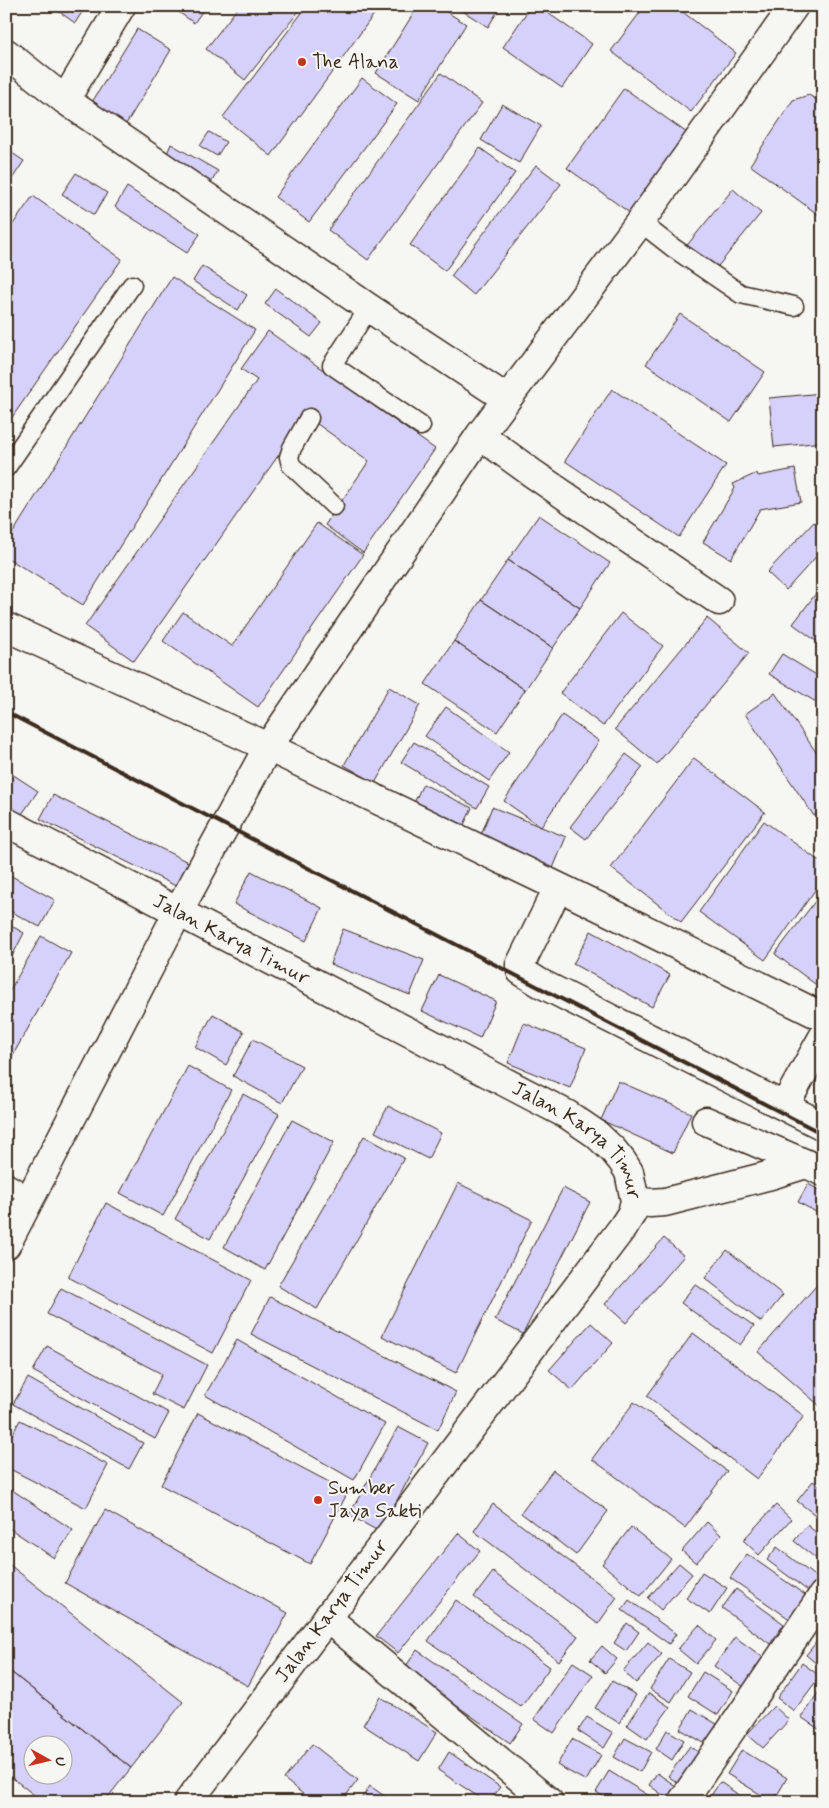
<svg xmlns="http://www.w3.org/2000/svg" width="829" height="1808" font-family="Mynerve,sans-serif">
  <rect width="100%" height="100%" fill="#f6f6f2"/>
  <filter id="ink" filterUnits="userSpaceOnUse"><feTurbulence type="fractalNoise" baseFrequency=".02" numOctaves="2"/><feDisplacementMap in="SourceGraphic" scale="10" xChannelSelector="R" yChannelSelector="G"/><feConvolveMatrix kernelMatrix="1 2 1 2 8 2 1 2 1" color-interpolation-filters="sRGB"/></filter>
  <g filter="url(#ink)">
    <path fill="#d6d1fa" stroke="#3b2a1e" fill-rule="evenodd" d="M51 6H86L75 23Z
      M170 6H206L194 23Z
      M239 6H303L245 80 206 49Z
      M307 6H380L271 156 223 117Z
      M418 6H437L466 24 419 100 376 73Z
      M455 6H501L488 27Z
      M531 6H538L592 44 562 88 503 47Z
      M645 6H675L736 53 691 112 611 51Z
      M137 29 171 50 123 129 89 107Z
      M441 73 482 103 368 260 328 230Z
      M362 78 397 104 309 222 275 197Z
      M624 88 687 133 630 213 567 168Z
      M809 95 823 104V218L750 165 793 100Z
      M502 104 541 126 519 163 481 140Z
      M209 132 226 142 217 156 200 146Z
      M171 144 218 171 205 193 162 165Z
      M480 148 515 173 445 271 410 245Z
      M6 149 24 161 6 188Z
      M536 165 561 184 474 295 451 276Z
      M76 173 107 193 94 215 62 194Z
      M127 187 200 234 187 253 115 207Z
      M733 189 761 213 714 271 684 249Z
      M33 196 122 259 6 426V234Z
      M202 266 247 295 238 310 193 281Z
      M172 277 255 330 83 605 6 557V544Z
      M276 289 322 323 311 337 265 304Z
      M680 314 765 372 731 422 646 364Z
      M268 331 435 449 363 553 325 525 369 461 306 416 134 661 85 626 257 380 241 369Z
      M612 389 726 465 679 537 565 461Z
      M823 393V442L774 447 769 398Z
      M795 469 801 502 760 509 731 559 703 542 735 488 733 484 757 473 758 476Z
      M539 515 610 563 580 608 508 560Z
      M814 522 823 530V549L786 590 767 572Z
      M317 523 363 555 258 707 163 641 183 612 232 646Z
      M508 560 580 608 553 648 481 600Z
      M823 584V646L793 624Z
      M481 600 553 648 525 690 454 641Z
      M621 613 663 646 603 726 560 693Z
      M707 618 749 653 657 764 615 729Z
      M454 641 525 690 497 732 425 684Z
      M782 654 823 679V691L816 702 769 674Z
      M389 687 420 705 375 783 344 765Z
      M775 693 823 762V810L814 816 745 714Z
      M446 707 509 752 489 781 425 736Z
      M562 715 599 741 541 827 504 801Z
      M414 742 489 787 477 808 401 762Z
      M626 754 643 767 586 839 570 827Z
      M694 758 765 812 681 922 611 868Z
      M6 770 38 791 20 817 6 808Z
      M423 784 472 808 460 833 411 809Z
      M53 795 192 864 180 888 40 819Z
      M492 807 566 837 551 873 478 842Z
      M764 821 823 864V879L765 960 699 912Z
      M251 871 322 908 306 941 234 904Z
      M6 873 55 900 40 927 6 909Z
      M823 891V990L775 954Z
      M6 923 24 933 6 968Z
      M343 929 424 960 410 995 330 964Z
      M591 931 670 975 652 1007 573 964Z
      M41 936 71 953 6 1067V997Z
      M439 975 496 1001 480 1038 422 1011Z
      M213 1014 244 1032 226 1065 195 1047Z
      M524 1023 586 1048 570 1088 508 1063Z
      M253 1039 302 1066 282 1103 233 1076Z
      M188 1066 231 1090 163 1216 120 1193Z
      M618 1081 691 1113 673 1153 601 1120Z
      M243 1094 279 1114 210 1239 175 1219Z
      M388 1106 441 1133 428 1159 375 1132Z
      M292 1120 334 1142 265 1270 224 1247Z
      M364 1136 404 1158 317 1309 278 1286Z
      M458 1183 532 1220 456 1373 382 1336Z
      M808 1184 823 1192V1216L798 1202Z
      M563 1188 590 1202 523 1334 495 1320Z
      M106 1203 251 1280 213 1353 68 1277Z
      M664 1238 684 1256 626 1323 605 1304Z
      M727 1250 783 1295 761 1322 705 1278Z
      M823 1278V1405L821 1407 758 1352Z
      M695 1284 754 1326 740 1345 681 1303Z
      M61 1288 207 1365 184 1410 152 1394 162 1374 47 1314Z
      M270 1297 456 1392 438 1430 251 1334Z
      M591 1323 613 1343 572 1390 549 1370Z
      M693 1333 804 1416 757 1479 647 1396Z
      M237 1340 385 1424 354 1480 205 1395Z
      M47 1346 169 1413 155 1439 33 1371Z
      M28 1378 143 1443 129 1469 13 1404Z
      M634 1402 727 1471 685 1528 592 1459Z
      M198 1413 348 1492 310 1564 161 1485Z
      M20 1420 108 1465 86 1508 6 1467V1446Z
      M398 1427 428 1443 380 1532 349 1515Z
      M553 1470 608 1511 576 1555 521 1513Z
      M813 1481 823 1489V1521L797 1501Z
      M6 1486 73 1530 54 1558 6 1526Z
      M493 1504 617 1597 598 1624 474 1531Z
      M776 1505 791 1519 759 1555 743 1540Z
      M105 1510 288 1613 248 1686 65 1583Z
      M707 1522 721 1535 696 1563 682 1551Z
      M807 1525 823 1538V1564L794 1541Z
      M631 1527 671 1559 641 1596 602 1564Z
      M458 1533 480 1551 398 1653 376 1636Z
      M777 1547 821 1581 812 1594 767 1560Z
      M747 1554 808 1597 791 1620 730 1578Z
      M6 1562 183 1702 131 1768 6 1668Z
      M679 1563 692 1574 661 1610 648 1598Z
      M493 1572 578 1636 559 1661 474 1597Z
      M702 1572 727 1588 710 1614 686 1598Z
      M736 1589 784 1624 770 1644 722 1608Z
      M456 1600 550 1667 521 1707 428 1641Z
      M629 1600 676 1634 669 1644 622 1610Z
      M627 1623 639 1632 626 1651 614 1643Z
      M699 1625 716 1640 696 1664 678 1649Z
      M823 1634V1669L806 1655Z
      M735 1637 768 1661 748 1690 714 1666Z
      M648 1642 662 1654 636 1683 623 1671Z
      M602 1646 617 1659 605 1673 590 1660Z
      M417 1650 523 1724 510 1743 404 1669Z
      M669 1659 690 1672 671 1702 650 1689Z
      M573 1662 593 1675 554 1733 534 1719Z
      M802 1663 820 1676 794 1711 777 1698Z
      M6 1668 131 1768 104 1802H43L6 1773ZM32 1746H62V1776H32Z
      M703 1672 733 1691 718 1715 688 1696Z
      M612 1681 636 1695 619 1723 595 1708Z
      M823 1686V1732L801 1717Z
      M649 1693 670 1707 647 1739 627 1725Z
      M380 1697 437 1732 419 1761 363 1725Z
      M774 1706 789 1720 763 1748 747 1734Z
      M692 1709 720 1726 709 1746 680 1729Z
      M587 1717 613 1733 604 1748 578 1731Z
      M667 1730 684 1740 672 1760 656 1749Z
      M625 1738 651 1752 640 1772 614 1757Z
      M572 1739 601 1755 586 1781 557 1765Z
      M312 1744 358 1780 341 1802H313L284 1779Z
      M690 1746 704 1756 682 1786 668 1776Z
      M742 1750 787 1778 773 1802 727 1774Z
      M449 1752 500 1787 490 1802H486L438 1770Z
      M609 1771 659 1802H612L596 1792Z
      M657 1773 683 1791 672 1802 649 1785Z
      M720 1782 749 1802H718L710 1797Z
      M370 1786 393 1802H359Z"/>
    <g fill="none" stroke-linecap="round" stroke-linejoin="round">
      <defs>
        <path id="service" d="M640 222 672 247 741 294 794 306
          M369 308 332 365 421 426
          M309 418 292 448 289 457 291 465 334 506
          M6 468 132 285
          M6 1182 31 1197"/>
        <path id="minor" d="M6 53 65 100 369 308 507 399
          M65 100 121 6
          M480 435 532 473 719 601
          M6 627 268 747 567 891 823 1017
          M567 891 559 893 553 898 520 965 521 971 540 983 823 1126
          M785 1105 823 1037
          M706 1121 809 1165
          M635 1201 650 1203 665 1202 771 1175 803 1165H809L823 1172
          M6 1245 178 912 268 747 480 435 640 222 794 6
          M327 1618 549 1802
          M682 1802 823 1595"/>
        <g id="tertiary">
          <path id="s1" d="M6 822 568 1115 596 1134 613 1150 622 1161 629 1172 635 1201 632 1213 623 1227 188 1802"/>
        </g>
      </defs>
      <use href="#service" stroke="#3b2a1e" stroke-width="21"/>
      <use href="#minor" stroke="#3b2a1e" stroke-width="31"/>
      <use href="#tertiary" stroke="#3b2a1e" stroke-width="31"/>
      <use href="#service" stroke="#f6f6f2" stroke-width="18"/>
      <use href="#minor" stroke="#f6f6f2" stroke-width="28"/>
      <use href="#tertiary" stroke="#f6f6f2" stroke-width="28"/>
      <path stroke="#3b2a1e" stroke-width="4" d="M6 712 823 1134"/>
    </g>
  </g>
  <g fill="#c8321e" stroke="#f6f6f2" stroke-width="2">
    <circle cx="302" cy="62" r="5"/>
    <circle cx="318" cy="1500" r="5"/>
  </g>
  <g text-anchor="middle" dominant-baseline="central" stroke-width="4" stroke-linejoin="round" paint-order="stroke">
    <g font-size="20" fill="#3b2a1e" stroke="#f6f6f2" text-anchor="start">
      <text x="312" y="62">The Alana</text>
      <text x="328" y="1488">Sumber<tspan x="328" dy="23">Jaya Sakti</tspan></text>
    </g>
    <g font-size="20" fill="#3b2a1e" stroke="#f6f6f2">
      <text stroke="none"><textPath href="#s1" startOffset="254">Jalan Karya Timur</textPath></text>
      <text stroke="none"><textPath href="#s1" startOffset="659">Jalan Karya Timur</textPath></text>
      <text transform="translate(332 1611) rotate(-53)">Jalan Karya Timur</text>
    </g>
  </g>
  <rect width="829" height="1808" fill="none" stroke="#f6f6f2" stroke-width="25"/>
  <rect x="12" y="12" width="804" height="1783" fill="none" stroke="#3b2a1e" stroke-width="2" filter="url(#ink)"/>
  <g transform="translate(48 1760) rotate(98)"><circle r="24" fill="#f6f6f2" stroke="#aba49d"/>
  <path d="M0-4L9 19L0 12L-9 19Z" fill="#c8321e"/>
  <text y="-8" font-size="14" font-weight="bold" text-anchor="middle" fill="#3b2a1e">U</text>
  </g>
</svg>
